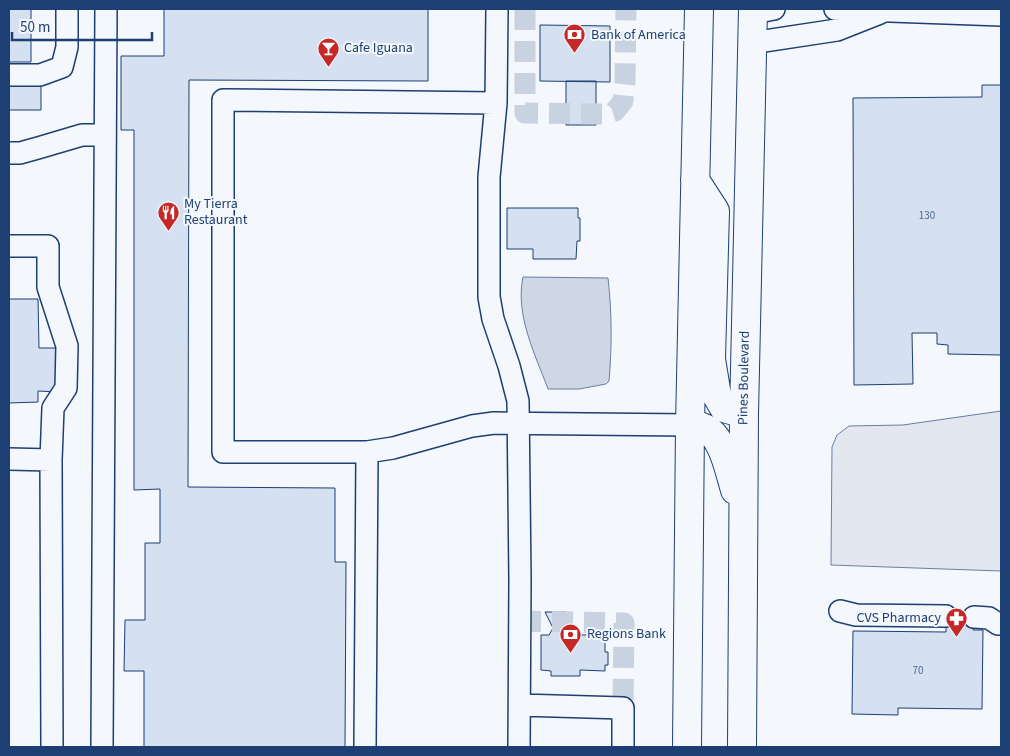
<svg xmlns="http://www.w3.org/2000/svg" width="1010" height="756" font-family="'Source Sans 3',sans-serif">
  <rect width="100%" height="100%" fill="#f4f7fb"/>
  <path fill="#e3e8f0" stroke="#687fa3" d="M1001 411V571L831 565 832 447 837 435 849 426 903 425Z"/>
  <path fill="#cfd7e4" stroke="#687fa3" d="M523 277 608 278C612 313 612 347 609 381L606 384 579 389H548C535 354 515 315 523 277Z"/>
  <path fill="#d5e0f0" stroke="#1d3f73" d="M9 9H31V62H9Z
    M164 9H428V81L189 80 188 487 335 488V562H346L345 747H144V671H124L125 620H145V543H160V489L134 490V130H121V56H164Z
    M540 25 610 26V82L540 81Z
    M566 81H596V125H566Z
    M9 85H41V110H9Z
    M982 85H1001V355L948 354V345L937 344V333H912L913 384 854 385 853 98 982 97Z
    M507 208H578V218H580V241H577L576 259H533V249H507Z
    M9 299H38L39 348H58V392L38 391V402L9 403Z
    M545 612H566L577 635H605V652H608V665H605V671L580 670V676H551V671L541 670V635H549L553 628Z
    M946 613H974L973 630H983L982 709 898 708V715L852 714 853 631 946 632Z"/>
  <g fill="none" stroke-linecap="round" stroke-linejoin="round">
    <path stroke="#c9d2e0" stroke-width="21" stroke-dasharray="21 11" stroke-linecap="butt" d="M525 9V113L605 114 615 111 623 101 625 82 626 9
      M520 621 624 623 623 708"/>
    <defs>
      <path id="minor" d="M497 9 496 103 489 177V297L493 319 509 366 518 401 520 580 519 747
        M835 9 1001 15
        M753 13 774 9
        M752 43 837 30 880 13
        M9 75H40L62 67 67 47V9
        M496 103 223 100V452H367L393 448 472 426 494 423 690 425
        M9 153H20L38 148 82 135H105
        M9 246H48V287L67 346 66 388 53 408 51 460 52 747
        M9 459 51 460
        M840 611 856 615 946 616
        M974 617 989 618 998 624
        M520 705 623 708V747
        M102 747 106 9
        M365 747 367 452"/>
      <path id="highway" d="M695 180 715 211 711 359 717 396 724 408 744 414
        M690 425C694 425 698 425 702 427 723 434 729 471 735 490
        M687 747 690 425 699 9
        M742 747 744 414 753 9"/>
    </defs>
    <use href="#minor" stroke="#1d3f73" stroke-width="24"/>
    <use href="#highway" stroke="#1d3f73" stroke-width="30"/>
    <use href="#minor" stroke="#f4f7fb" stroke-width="21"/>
    <use href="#highway" stroke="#f4f7fb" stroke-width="28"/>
  </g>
  <defs>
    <symbol id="bank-pin" viewBox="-11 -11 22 30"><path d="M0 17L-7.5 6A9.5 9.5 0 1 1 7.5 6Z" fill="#c62828" stroke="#f4f7fb"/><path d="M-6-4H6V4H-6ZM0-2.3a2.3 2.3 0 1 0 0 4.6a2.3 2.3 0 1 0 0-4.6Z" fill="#fff"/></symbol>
    <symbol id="bar-pin" viewBox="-11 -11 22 30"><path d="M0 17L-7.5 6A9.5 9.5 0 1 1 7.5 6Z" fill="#c62828" stroke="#f4f7fb"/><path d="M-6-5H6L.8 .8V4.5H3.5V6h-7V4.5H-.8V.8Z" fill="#fff"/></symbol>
    <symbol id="restaurant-pin" viewBox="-11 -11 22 30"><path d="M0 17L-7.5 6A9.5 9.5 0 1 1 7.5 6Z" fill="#c62828" stroke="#f4f7fb"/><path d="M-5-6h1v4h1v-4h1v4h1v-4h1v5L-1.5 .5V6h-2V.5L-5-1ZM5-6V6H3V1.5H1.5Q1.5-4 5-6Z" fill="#fff"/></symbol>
    <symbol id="pharmacy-pin" viewBox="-11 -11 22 30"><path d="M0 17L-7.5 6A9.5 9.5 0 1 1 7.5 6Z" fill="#c62828" stroke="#f4f7fb"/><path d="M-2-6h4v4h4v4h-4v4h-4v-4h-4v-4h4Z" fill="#fff"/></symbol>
  </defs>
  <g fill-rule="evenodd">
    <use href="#bank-pin" x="562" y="22" width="25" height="34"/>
    <use href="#bar-pin" x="316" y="36" width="25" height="34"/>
    <use href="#restaurant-pin" x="156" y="200" width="25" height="34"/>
    <use href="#pharmacy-pin" x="944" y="606" width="25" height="34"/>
    <use href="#bank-pin" x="558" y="622" width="25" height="34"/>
  </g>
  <g text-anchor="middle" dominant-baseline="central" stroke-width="4" stroke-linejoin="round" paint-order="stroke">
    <g font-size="11" fill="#4b6792">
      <text x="927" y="215">130</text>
      <text x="918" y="670">70</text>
    </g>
    <g font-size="14" fill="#1d3f73" stroke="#f4f7fb" text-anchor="start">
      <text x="591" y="35">Bank of America</text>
      <text x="344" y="48">Cafe Iguana</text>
      <text x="184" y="204">My Tierra<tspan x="184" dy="16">Restaurant</tspan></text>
      <text x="941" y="618" text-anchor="end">CVS Pharmacy</text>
      <text x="587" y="634">Regions Bank</text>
    </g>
    <g font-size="14" fill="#1d3f73" stroke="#f4f7fb">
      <text transform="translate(744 378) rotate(-89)">Pines Boulevard</text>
    </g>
  </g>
  <rect width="1010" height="756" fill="none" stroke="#1d3f73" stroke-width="20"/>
  <path d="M12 32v8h140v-8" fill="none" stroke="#1d3f73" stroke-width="2.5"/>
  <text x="20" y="32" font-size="15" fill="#1d3f73" stroke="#f4f7fb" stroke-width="4" paint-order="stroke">50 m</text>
</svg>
